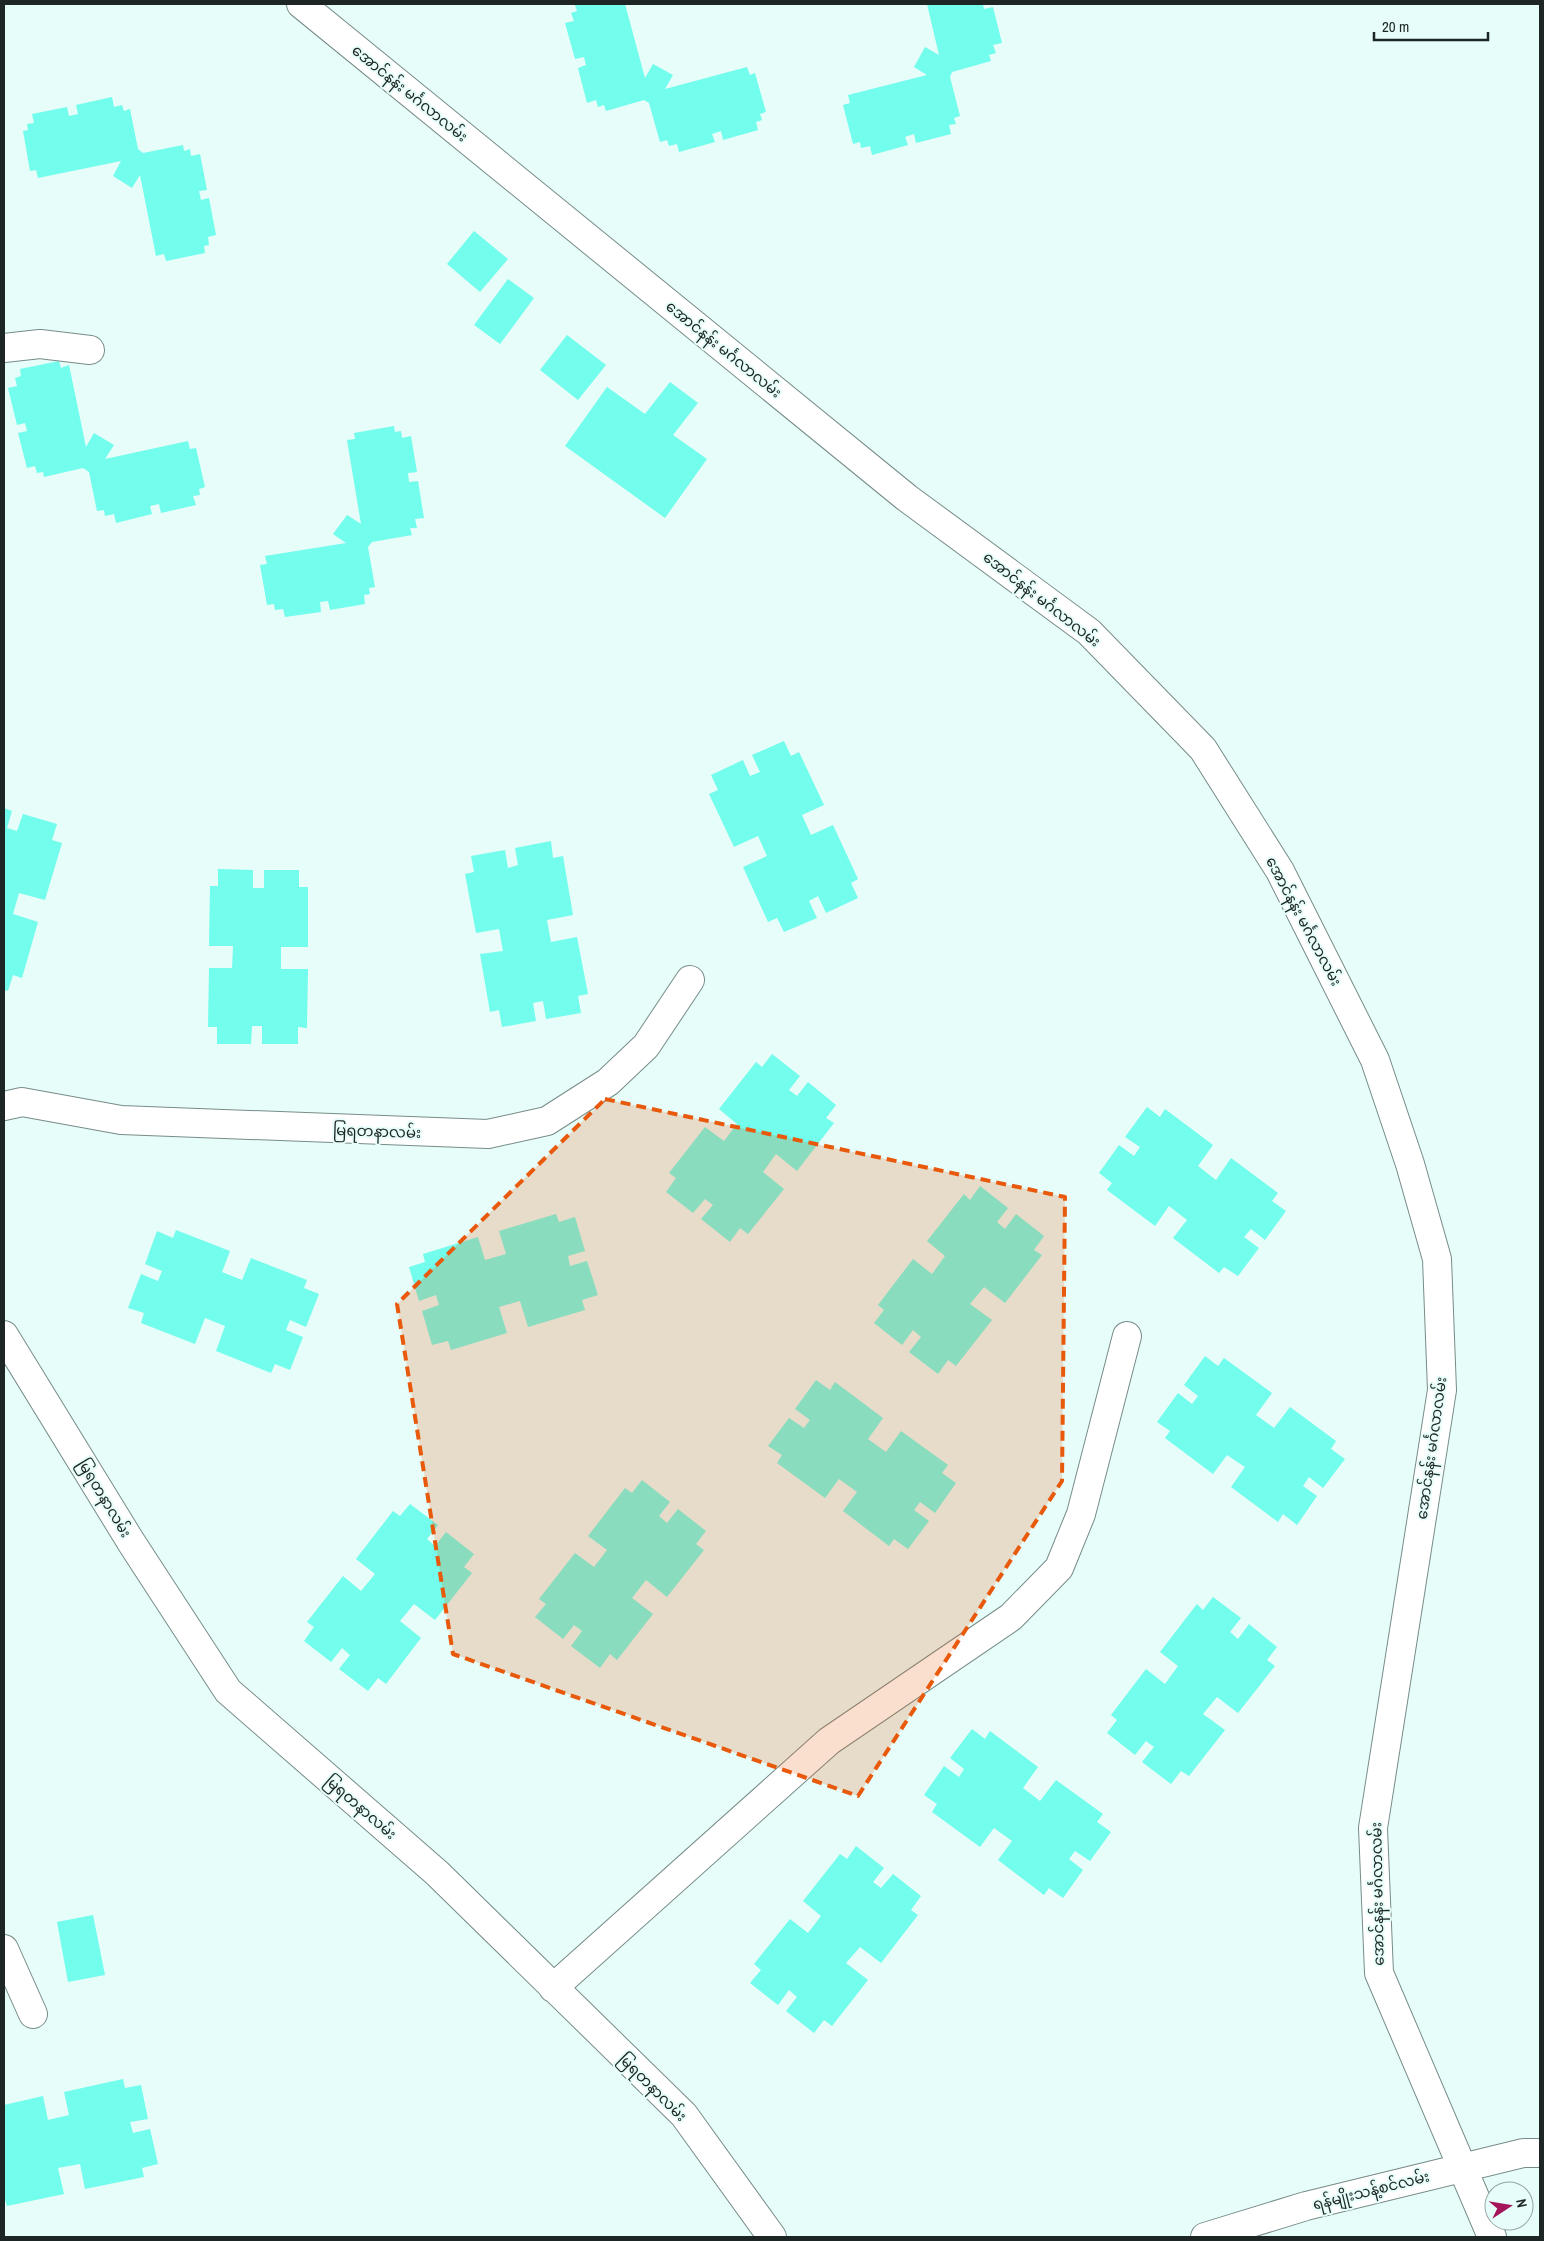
<svg xmlns="http://www.w3.org/2000/svg" width="1544" height="2241" font-family="'Archivo Narrow','Noto Sans Myanmar',sans-serif">
  <rect width="100%" height="100%" fill="#e6fdf9"/>
  <path fill="#72fdec" d="M578 4H625L645 78 653 64 673 75 665 89 747 67 750 75 755 73 766 112 760 114 762 120 756 122 758 130 723 140 721 131 712 134 715 142 679 152 677 144 669 146 667 140 660 142 649 103 644 100 606 111 604 105 598 107 596 100 587 103 578 68 586 65 584 57 575 59 565 23 574 21 571 13 577 11 575 5Z
    M927 4H983L984 9 993 7 1002 43 993 45 996 53 989 55 991 61 952 72 950 77 960 116 954 118 956 124 949 125 951 134 916 143 914 134 905 137 908 145 872 155 870 146 861 148 860 142 853 144 843 105 850 103 848 95 927 75 914 67 925 47 939 55Z
    M112 97 114 107 122 105 124 111 130 109 138 149 143 153 183 145 184 151 190 149 191 156 200 154 207 190 199 191 201 200 209 198 216 235 208 237 209 245 204 246 205 253 166 261 164 254 156 256 140 175 132 188 113 176 121 161 38 178 36 170 30 171 23 131 28 130 27 124 34 123 32 114 67 107 69 116 78 114 76 105Z
    M474 231 508 259 480 292 447 264Z
    M508 279 534 298 500 344 474 325Z
    M567 335 606 365 578 400 540 370Z
    M59 361 61 368 69 365 86 447 94 433 114 445 105 459 188 441 190 449 196 448 205 487 199 489 200 495 193 496 196 505 161 513 159 504 150 506 152 514 116 523 114 514 105 516 104 510 97 511 89 472 83 468 44 477 43 472 37 473 35 466 27 468 18 433 27 431 25 423 17 425 8 388 17 386 15 378 21 376 20 369Z
    M670 382 698 403 673 435 707 459 665 518 565 446 607 387 645 414Z
    M394 426 395 432 401 431 402 438 411 436 417 472 408 473 409 482 418 481 424 518 415 519 417 528H410L412 535 372 542 368 547 375 587 369 588 370 594 364 595 365 604 330 610 328 601 320 602 321 612 285 617 283 609 275 610 274 604 267 605 260 565 267 564 265 556 346 543 333 534 347 515 361 524 347 440 355 439 354 433Z
    M784 741 791 756 799 752 824 805 802 815 811 835 833 825 858 879 851 883 858 898 826 913 818 896 809 901 817 918 784 932 777 918 768 922 743 867 767 856 758 836 734 847 709 794 718 790 711 775 743 760 750 776 760 772 752 755Z
    M4 808 12 811 7 828 17 831 23 814 57 824 52 840 62 843 45 900 19 893 13 914 38 922 22 978 13 975 8 991 4 990Z
    M551 841 553 858 563 856 573 915 547 920 551 942 577 937 588 994 578 996 581 1013 546 1019 543 1001 533 1003 536 1021 502 1027 499 1010 490 1012 480 954 503 951 499 929 476 933 465 874 474 872 471 856 505 850 508 868 518 865 515 848Z
    M218 869 253 870V888H264V870H299V887H308V947H281V969H308L307 1028 298 1027V1044H262V1026H252L251 1044H217V1027H208L209 968H232L233 946H209L210 886H218Z
    M772 1054 800 1076 789 1090 797 1096 808 1082 836 1105 826 1118 834 1123 797 1171 776 1154 763 1172 784 1189 748 1234 740 1228 730 1242 701 1219 713 1205 705 1199 693 1213 666 1192 676 1178 669 1173 705 1127 724 1141 737 1124 719 1109 756 1062 762 1067Z
    M1147 1107 1160 1117 1165 1109 1213 1145 1198 1166 1216 1180 1231 1158 1278 1193 1272 1201 1286 1211 1265 1240 1251 1229 1244 1237 1259 1248 1238 1276 1224 1267 1219 1273 1173 1238 1187 1220 1169 1206 1155 1226 1107 1190 1112 1183 1099 1173 1119 1145 1134 1156 1140 1147 1125 1137Z
    M980 1186 1008 1208 997 1222 1005 1229 1016 1214 1044 1236 1034 1250 1042 1255 1005 1303 984 1287 970 1304 992 1320 956 1366 948 1360 938 1374 909 1352 921 1337 913 1330 902 1345 874 1323 884 1310 878 1305 913 1259 932 1274 945 1256 927 1241 964 1194 970 1200Z
    M556 1214 559 1222 575 1217 585 1251 568 1256 570 1266 587 1261 598 1295 582 1300 585 1310 528 1327 520 1301 499 1307 507 1333 451 1350 448 1341 432 1345 422 1311 439 1305 436 1295 419 1301 409 1267 425 1262 423 1254 478 1237 485 1260 506 1254 499 1231Z
    M176 1230 230 1251 222 1272 242 1280 251 1258 307 1280 304 1288 319 1294 306 1327 290 1320 286 1330 303 1337 290 1370 275 1364 271 1373 216 1351 225 1326 205 1318 195 1344 141 1323 144 1313 128 1308 141 1274 158 1281 162 1271 145 1264 157 1231 173 1238Z
    M1205 1356 1218 1366 1224 1358 1272 1393 1256 1415 1274 1428 1290 1407 1336 1441 1331 1449 1345 1459 1323 1488 1309 1477 1303 1486 1317 1496 1297 1525 1283 1514 1278 1522 1231 1487 1245 1467 1227 1455 1213 1474 1165 1438 1170 1431 1157 1422 1178 1393 1192 1404 1198 1396 1184 1385Z
    M816 1380 830 1390 835 1382 883 1418 868 1439 886 1452 901 1431 948 1465 942 1473 956 1483 935 1513 920 1502 914 1510 929 1521 908 1549 894 1539 889 1546 843 1511 857 1492 839 1479 825 1498 777 1463 782 1455 768 1446 789 1418 804 1428 810 1420 795 1409Z
    M642 1480 670 1502 659 1516 667 1523 678 1509 706 1531 696 1544 704 1550 667 1597 646 1580 632 1598 653 1614 617 1660 610 1654 600 1668 571 1646 582 1631 574 1625 563 1639 535 1617 546 1604 539 1599 575 1553 594 1567 607 1550 588 1536 625 1488 632 1493Z
    M410 1504 438 1525 427 1539 435 1546 446 1532 474 1554 464 1567 472 1573 435 1620 414 1604 400 1621 421 1638 386 1684 378 1678 368 1691 339 1669 350 1655 342 1648 331 1662 304 1641 314 1627 307 1622 343 1576 361 1591 375 1574 356 1559 393 1511 400 1516Z
    M1213 1597 1241 1618 1230 1632 1238 1639 1249 1624 1277 1647 1267 1660 1275 1666 1238 1713 1217 1697 1203 1714 1225 1730 1189 1776 1181 1771 1171 1784 1142 1762 1154 1747 1146 1741 1135 1755 1107 1733 1117 1720 1111 1715 1146 1669 1165 1684 1178 1666 1160 1652 1197 1604 1203 1610Z
    M972 1729 985 1739 990 1731 1038 1767 1023 1788 1040 1801 1056 1780 1103 1814 1097 1822 1111 1832 1090 1861 1075 1851 1069 1859 1083 1870 1063 1898 1049 1888 1044 1895 998 1860 1012 1841 994 1828 980 1847 932 1812 937 1804 924 1795 944 1766 959 1777 964 1769 950 1758Z
    M856 1846 884 1868 873 1882 881 1888 893 1874 921 1896 911 1910 918 1915 881 1963 860 1947 846 1963 868 1980 832 2026 824 2020 814 2033 786 2011 797 1997 789 1990 778 2005 750 1983 761 1970 754 1964 790 1919 808 1933 821 1916 803 1901 840 1854 847 1859Z
    M93 1915 105 1975 68 1982 57 1922Z
    M123 2079 125 2088 141 2085 148 2119 130 2122 133 2133 150 2129 158 2164 142 2168 144 2177 85 2189 80 2164 58 2168 64 2194 7 2206 4 2197V2105L43 2096 48 2120 69 2115 64 2092Z"/>
  <g fill="none" stroke-linecap="round" stroke-linejoin="round">
    <defs>
      <path id="minor" d="M301 4 907 498 1089 632 1203 749 1280 871 1375 1060 1410 1164 1437 1259 1442 1390 1373 1828 1379 1973 1492 2237
        M4 348 40 344 90 350
        M4 1106 22 1102 121 1120 488 1134 547 1121 608 1082 646 1046 690 980
        M4 1335 131 1542 228 1691 437 1873 684 2115 772 2237
        M4 1949 33 2014
        M553 1988 829 1741 1011 1617 1059 1568 1081 1514 1127 1336
        M1205 2237 1306 2206 1523 2153H1540"/>
    </defs>
    <use href="#minor" stroke="#778c89" stroke-width="30"/>
    <use href="#minor" stroke="#fff" stroke-width="28"/>
  </g>
  <path fill="#e8590c" fill-opacity="0.2" stroke="#e8590c" stroke-width="4" stroke-dasharray="10 6" stroke-linejoin="round" d="M605 1099 1065 1197 1062 1481 858 1796 453 1654 397 1304Z"/>
  <g text-anchor="middle" dominant-baseline="central" stroke-width="4" stroke-linejoin="round" paint-order="stroke">
    <g font-size="15" fill="#1d2625" stroke="#e6fdf9">
      <text transform="translate(410 93) rotate(39)">အောင်နန်း မင်္ဂလာလမ်း</text>
      <text transform="translate(724 349) rotate(39)">အောင်နန်း မင်္ဂလာလမ်း</text>
      <text transform="translate(1042 599) rotate(38)">အောင်နန်း မင်္ဂလာလမ်း</text>
      <text transform="translate(1304 921) rotate(62)">အောင်နန်း မင်္ဂလာလမ်း</text>
      <text transform="translate(377 1131) rotate(2)">မြရတနာလမ်း</text>
      <text transform="translate(1431 1448) rotate(-82)">အောင်နန်း မင်္ဂလာလမ်း</text>
      <text transform="translate(105 1498) rotate(59)">မြရတနာလမ်း</text>
      <text transform="translate(361 1807) rotate(41)">မြရတနာလမ်း</text>
      <text transform="translate(1377 1894) rotate(-91)">အောင်နန်း မင်္ဂလာလမ်း</text>
      <text transform="translate(653 2087) rotate(45)">မြရတနာလမ်း</text>
      <text transform="translate(1371 2190) rotate(-14)">ရန်မျိုးသန့်စင်လမ်း</text>
    </g>
  </g>
  <rect width="1544" height="2241" fill="none" stroke="#1d2625" stroke-width="10"/>
  <g transform="translate(1509 2206) rotate(78)"><circle r="24" fill="#e6fdf9" stroke="#96a7a4"/>
  <path d="M0-4L9 19L0 12L-9 19Z" fill="#a4155a"/>
  <text y="-8" font-size="14" font-weight="bold" text-anchor="middle" fill="#1d2625">N</text>
  </g>
  <path d="M1374 32v8h114v-8" fill="none" stroke="#1d2625" stroke-width="2.5"/>
  <text x="1382" y="32" font-size="15" fill="#1d2625" stroke="#e6fdf9" stroke-width="4" paint-order="stroke">20 m</text>
</svg>
